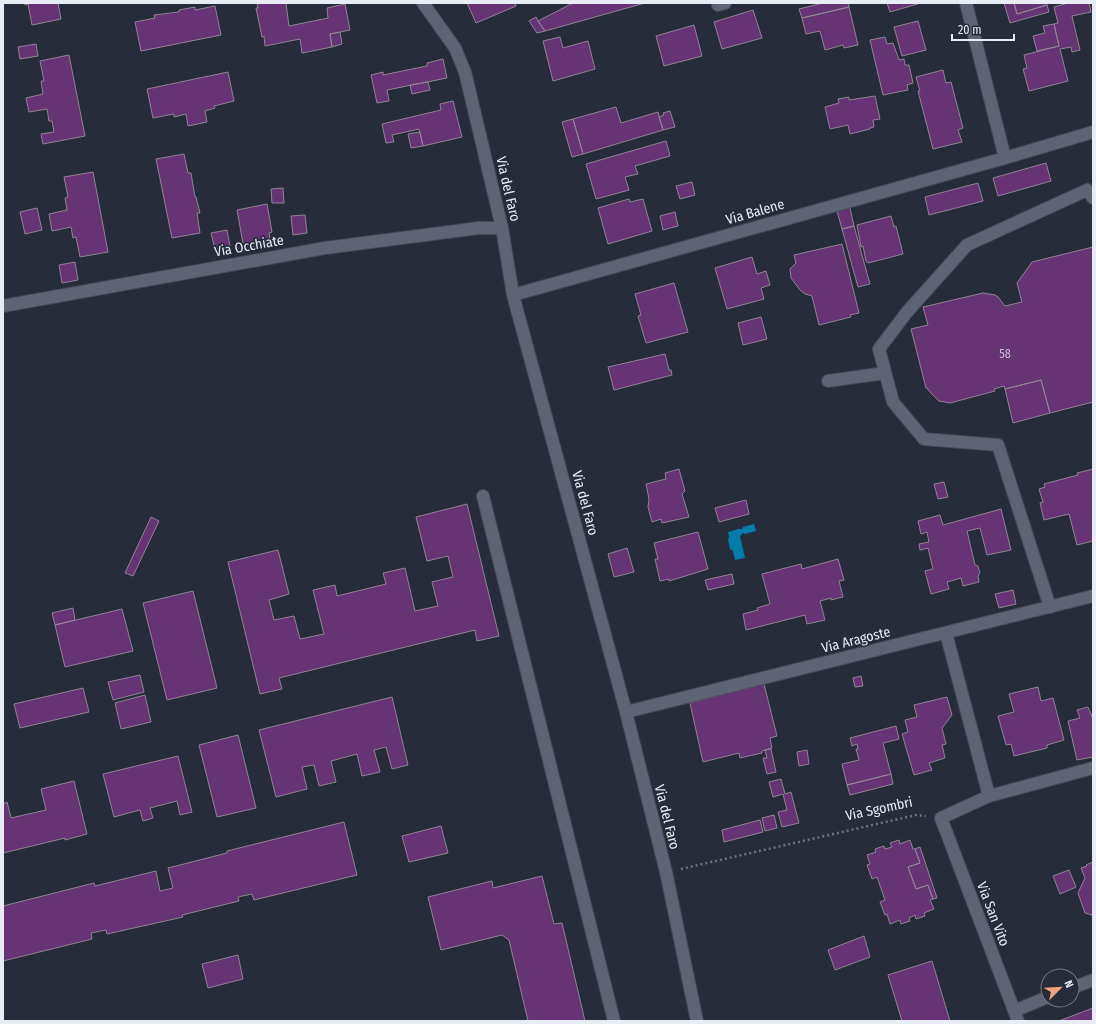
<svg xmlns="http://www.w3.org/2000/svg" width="1096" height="1024" font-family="'Fira Sans Condensed',sans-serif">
  <rect width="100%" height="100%" fill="#272c3a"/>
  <path fill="#007dab" d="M754 524 756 531 745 534 743 533 740 536 745 558 735 560 733 551 730 549 728 540 729 537 728 532 738 529H742L743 527Z"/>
  <path fill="#663474" stroke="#8f8392" d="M25 3H58L61 19 32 25 28 4 25 5Z
    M257 3H286L289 26 328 18 327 8 345 4 350 30 330 34 332 47 302 53 300 39 265 46 264 36 262 37 256 8H258Z
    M467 3H515L516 6 476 23Z
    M573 3H645L545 31 538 21Z
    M823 3H848L849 7 802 18 799 9Z
    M887 3H921L890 12Z
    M1004 3H1014L1017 14 1047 5 1049 12 1010 23Z
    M1014 3H1047V5L1017 14Z
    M1068 3H1089L1091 12 1072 16 1080 50 1072 52 1071 47 1060 49 1068 81 1029 91 1023 69 1027 68 1024 55 1059 46 1054 24 1058 23 1054 7Z
    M215 6 221 35 141 51 135 22 155 18 154 15 179 12V10L195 7V10Z
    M849 7 858 45 844 48 843 45 825 50 820 31 806 34 802 18Z
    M753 10 762 38 722 49 714 22Z
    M536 17 538 21 545 31 537 33 529 21Z
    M918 21 926 50 902 56 894 27Z
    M1054 24 1059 46 1037 51 1033 36 1045 33 1043 26Z
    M694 25 702 56 664 66 656 36Z
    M340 32 342 44 332 47 330 34Z
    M560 37 563 48 588 41 595 69 553 81 543 41Z
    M885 37 887 44 893 43 899 60 904 59 905 65H909L913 83 907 85 908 90 883 95 870 40Z
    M36 44 38 56 20 59 18 47Z
    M69 55 85 136 43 144 41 134 54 132 52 121H49L47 109 29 112 26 98 43 94 41 81H44L40 61Z
    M443 59 447 78 387 90 389 101 377 103 371 75 383 72V75L427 66V63Z
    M943 70 946 83 951 82 963 128 958 130 962 142 933 149 918 91H920L916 77Z
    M228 72 234 101 214 106 215 108 205 111 207 122 188 126 186 114 174 117V114L153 118 147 89Z
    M428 82 430 90 412 94 410 85Z
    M875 96 880 119 873 120 874 127 870 128V129L850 134 848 125 830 129 825 107 839 103 838 99 849 97V100Z
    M453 101 462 137 423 146 419 129 392 135 394 142 386 143 382 124 441 110 440 104Z
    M616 107 621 123 658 112 663 130 583 154 573 119Z
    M670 111 675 127 663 130 659 117 664 115 663 113Z
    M573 119 583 154 572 157 562 122Z
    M420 132 423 146 411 148 408 134Z
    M666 141 670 156 635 166 638 174 625 177 629 190 596 199 586 164Z
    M184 154 188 173H191L195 197H196L200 213H197L200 233 172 238 156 159Z
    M1046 163 1051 181 998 196 993 178Z
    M93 172 108 252 80 257 76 237 73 238 71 227 52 231 49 214 67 210 65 198 68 197 64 177Z
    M692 182 695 195 680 199 676 186Z
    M978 183 983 201 929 215 925 197Z
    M283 188 284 203H272L271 189Z
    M629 199 630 202 643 199 652 231 608 244 598 208Z
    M267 204 272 232 269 233 271 244 244 249 237 210Z
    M37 208 42 230 25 234 20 212Z
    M850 208 854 226 842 229 837 211Z
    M675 212 678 226 663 230 660 216Z
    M305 215 307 233 293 235 291 216Z
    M891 216 894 227 896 226 903 254 868 263 866 261 863 246 861 247 857 225Z
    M854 226 870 284 858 287 842 229Z
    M227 230 231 251 216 254 211 233Z
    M842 244 859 313 850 315 851 317 819 325 812 296 805 294 800 290 791 278 790 269 796 263 794 255Z
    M1093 247V402L1050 413 1041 380 1005 389 1004 386 994 389 995 391 950 403 939 401 930 392 927 388H926L911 329 928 325 923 307 983 293 995 295 998 297 1005 306 1022 302 1017 283 1032 262Z
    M752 257 757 274 766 271 770 285 761 288 764 299 727 309 715 268Z
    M75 262 78 280 62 283 59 265Z
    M674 283 688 332 646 343 638 316 641 315 635 294Z
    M761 317 767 339 743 345 738 323Z
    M665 354 669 370H671L672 375 614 390 608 367Z
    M1041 380 1050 413 1013 423 1005 389Z
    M679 469 685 491 682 494 689 517 662 523 661 519 652 522 648 507 649 499 646 484 666 479 665 473Z
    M1093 469V541L1077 545 1069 514 1044 520 1040 503 1043 502 1039 489 1045 487 1044 484 1078 475 1077 473Z
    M944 482 948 497 938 499 934 484Z
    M746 500 749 514 719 522 715 508Z
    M467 504 499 636 477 641 475 630 279 678 282 689 260 694 228 562 278 550 289 594 269 600 274 620 294 616 300 639 324 634 313 590 335 585 337 596 386 584 383 573 405 568 415 611 438 606 432 582 453 577 448 556 427 561 416 517Z
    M1001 509 1011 550 987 555 980 528 967 531 975 565 978 566 980 573 978 576 979 582 963 586 961 578 947 582 949 589 931 594 925 571 933 569 928 548 920 550 919 544 929 542 927 532 921 534 918 521 940 515 943 525Z
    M151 517 159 521 133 576 125 573Z
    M698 532 708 569 669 581V579L660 581 655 559H658L654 543Z
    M627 548 634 572 614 577 608 554Z
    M838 559 844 580 839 581 843 597 831 600V598L820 601 825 620 807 624 805 615 746 630 743 614 758 610 757 608 770 604 762 574 801 564 802 569Z
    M732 574 734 584 708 590 705 580Z
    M1013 590 1016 604 999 608 995 594Z
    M193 591 217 688 167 700 143 603Z
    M73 608 75 620 55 625 52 613Z
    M122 609 133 651 65 667 55 625Z
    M140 675 144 692 113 700 108 682Z
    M861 676 863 686 855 687 853 678Z
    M764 684 777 736 770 738 772 748 762 751V753L740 758 739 753 703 762 690 703Z
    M1038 687 1041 701 1053 698 1064 740 1047 745V748L1014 756 1011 744 1006 745 998 716 1014 712 1009 694Z
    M83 688 89 712 20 728 14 704Z
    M145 695 151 722 121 729 115 703Z
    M392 697 408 765 392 769 386 747 374 750 380 772 362 776 357 754 331 761 336 782 319 786 314 765 302 767 307 789 276 797 259 730Z
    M947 697 952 715 942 728 946 744 942 745 945 758 929 763 932 770 914 775 902 734 908 732 905 720 917 717 914 705Z
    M1088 707 1093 719V757L1077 760 1068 721 1080 718 1077 710Z
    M896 726 899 739 883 743 891 774 847 785 842 764 859 760 856 749H858L857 744 852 746 850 738Z
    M238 735 256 808 217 817 199 745Z
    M771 749 776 772 767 774 763 758H767L765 750Z
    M807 750 809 764 799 766 797 752Z
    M178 756 192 812 180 815 177 801 150 808 153 818 143 821 140 810 114 817 103 774Z
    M891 774 893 784 850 795 847 785Z
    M781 779 785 794 791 792 799 823 782 827 778 812 787 810 783 794 773 797 769 782Z
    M74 781 87 834 65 840V838L3 853V855V804L7 802 11 818 46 810 41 789Z
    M774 815 777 828 765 831 762 818Z
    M760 820 763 832 724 842 722 830Z
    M344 822 357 875 254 900 252 894 238 897 239 901 182 915 183 917 107 934 106 930 91 933 92 939 3 961V906L94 883 95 886 156 871 160 891 173 888 168 868 227 853V851Z
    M441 826 448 853 409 862 402 836Z
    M899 840 900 844 910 840 913 849H915L920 863 908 867 916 889 928 885 933 899 930 900 934 909 924 913 925 916 916 919 915 915 909 918 910 921 901 924 900 920 890 924 887 914 885 915 880 902 885 900 877 877 872 879 867 865 870 864 867 855 876 852 875 849 884 846 885 849 892 847 890 843Z
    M920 847 937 898 933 899 928 885 916 889 908 867 920 863 915 849Z
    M1093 862V918L1092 915 1085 913 1078 893 1085 878 1081 868 1087 866 1086 865Z
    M1069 870 1076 887 1060 894 1053 876Z
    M542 876 554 924 562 923 585 1021H528L509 940 502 935 441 950 428 897 492 881 493 888Z
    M864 936 870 957 835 970 828 950Z
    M238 955 243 979 208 988 202 964Z
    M932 961 950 1021H902L888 975Z
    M1093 1008V1021H1059Z"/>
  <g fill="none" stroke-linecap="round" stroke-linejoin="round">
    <defs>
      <path id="minor" d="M423 3 455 48 465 72 502 228 513 295 626 712 666 872 697 1021
        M966 3 1005 158
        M718 5 725 3
        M513 295 1005 158 1093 132
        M3 306 325 248 479 228H502
        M828 381 885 373
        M483 496 614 1021
        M1050 607 998 445 924 439 893 402 879 349 907 312 967 245 1087 190 1093 198
        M946 633 989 796
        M626 712 1093 596
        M1072 988 1093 980
        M1014 1011 1048 997
        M1018 1021 941 818 989 796 1093 768"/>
    </defs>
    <use href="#minor" stroke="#444854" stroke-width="14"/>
    <path stroke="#6d727e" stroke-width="2.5" stroke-dasharray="2 3" stroke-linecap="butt" d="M681 869 916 815 926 816"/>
    <use href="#minor" stroke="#5f6474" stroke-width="12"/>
  </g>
  <g text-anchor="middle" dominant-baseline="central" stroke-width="3.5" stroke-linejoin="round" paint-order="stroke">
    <g font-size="12" fill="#c8bed5">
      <text x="1005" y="354">58</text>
    </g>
    <g font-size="14" fill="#e8ecf5" stroke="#272c3a">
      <text transform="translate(508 189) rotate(77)">Via del Faro</text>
      <text transform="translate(755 212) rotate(-16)">Via Balene</text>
      <text transform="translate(249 246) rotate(-10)">Via Occhiate</text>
      <text transform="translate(585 503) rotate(75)">Via del Faro</text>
      <text transform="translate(856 640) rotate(-14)">Via Aragoste</text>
      <text transform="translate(879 809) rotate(-12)">Via Sgombri</text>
      <text transform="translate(667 817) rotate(76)">Via del Faro</text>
      <text transform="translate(993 914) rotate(69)">Via San Vito</text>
    </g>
  </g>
  <rect width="1096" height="1024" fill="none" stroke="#e8ecf5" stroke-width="8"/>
  <g transform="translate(1060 988) rotate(66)"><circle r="19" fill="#272c3a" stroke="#747985"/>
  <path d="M0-3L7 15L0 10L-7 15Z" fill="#f1a17c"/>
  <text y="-6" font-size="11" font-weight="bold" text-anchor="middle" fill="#e8ecf5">N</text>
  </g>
  <path d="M952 34v6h62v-6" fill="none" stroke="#e8ecf5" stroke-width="2"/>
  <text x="958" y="34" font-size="12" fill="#e8ecf5" stroke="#272c3a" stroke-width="3" paint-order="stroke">20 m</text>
</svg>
